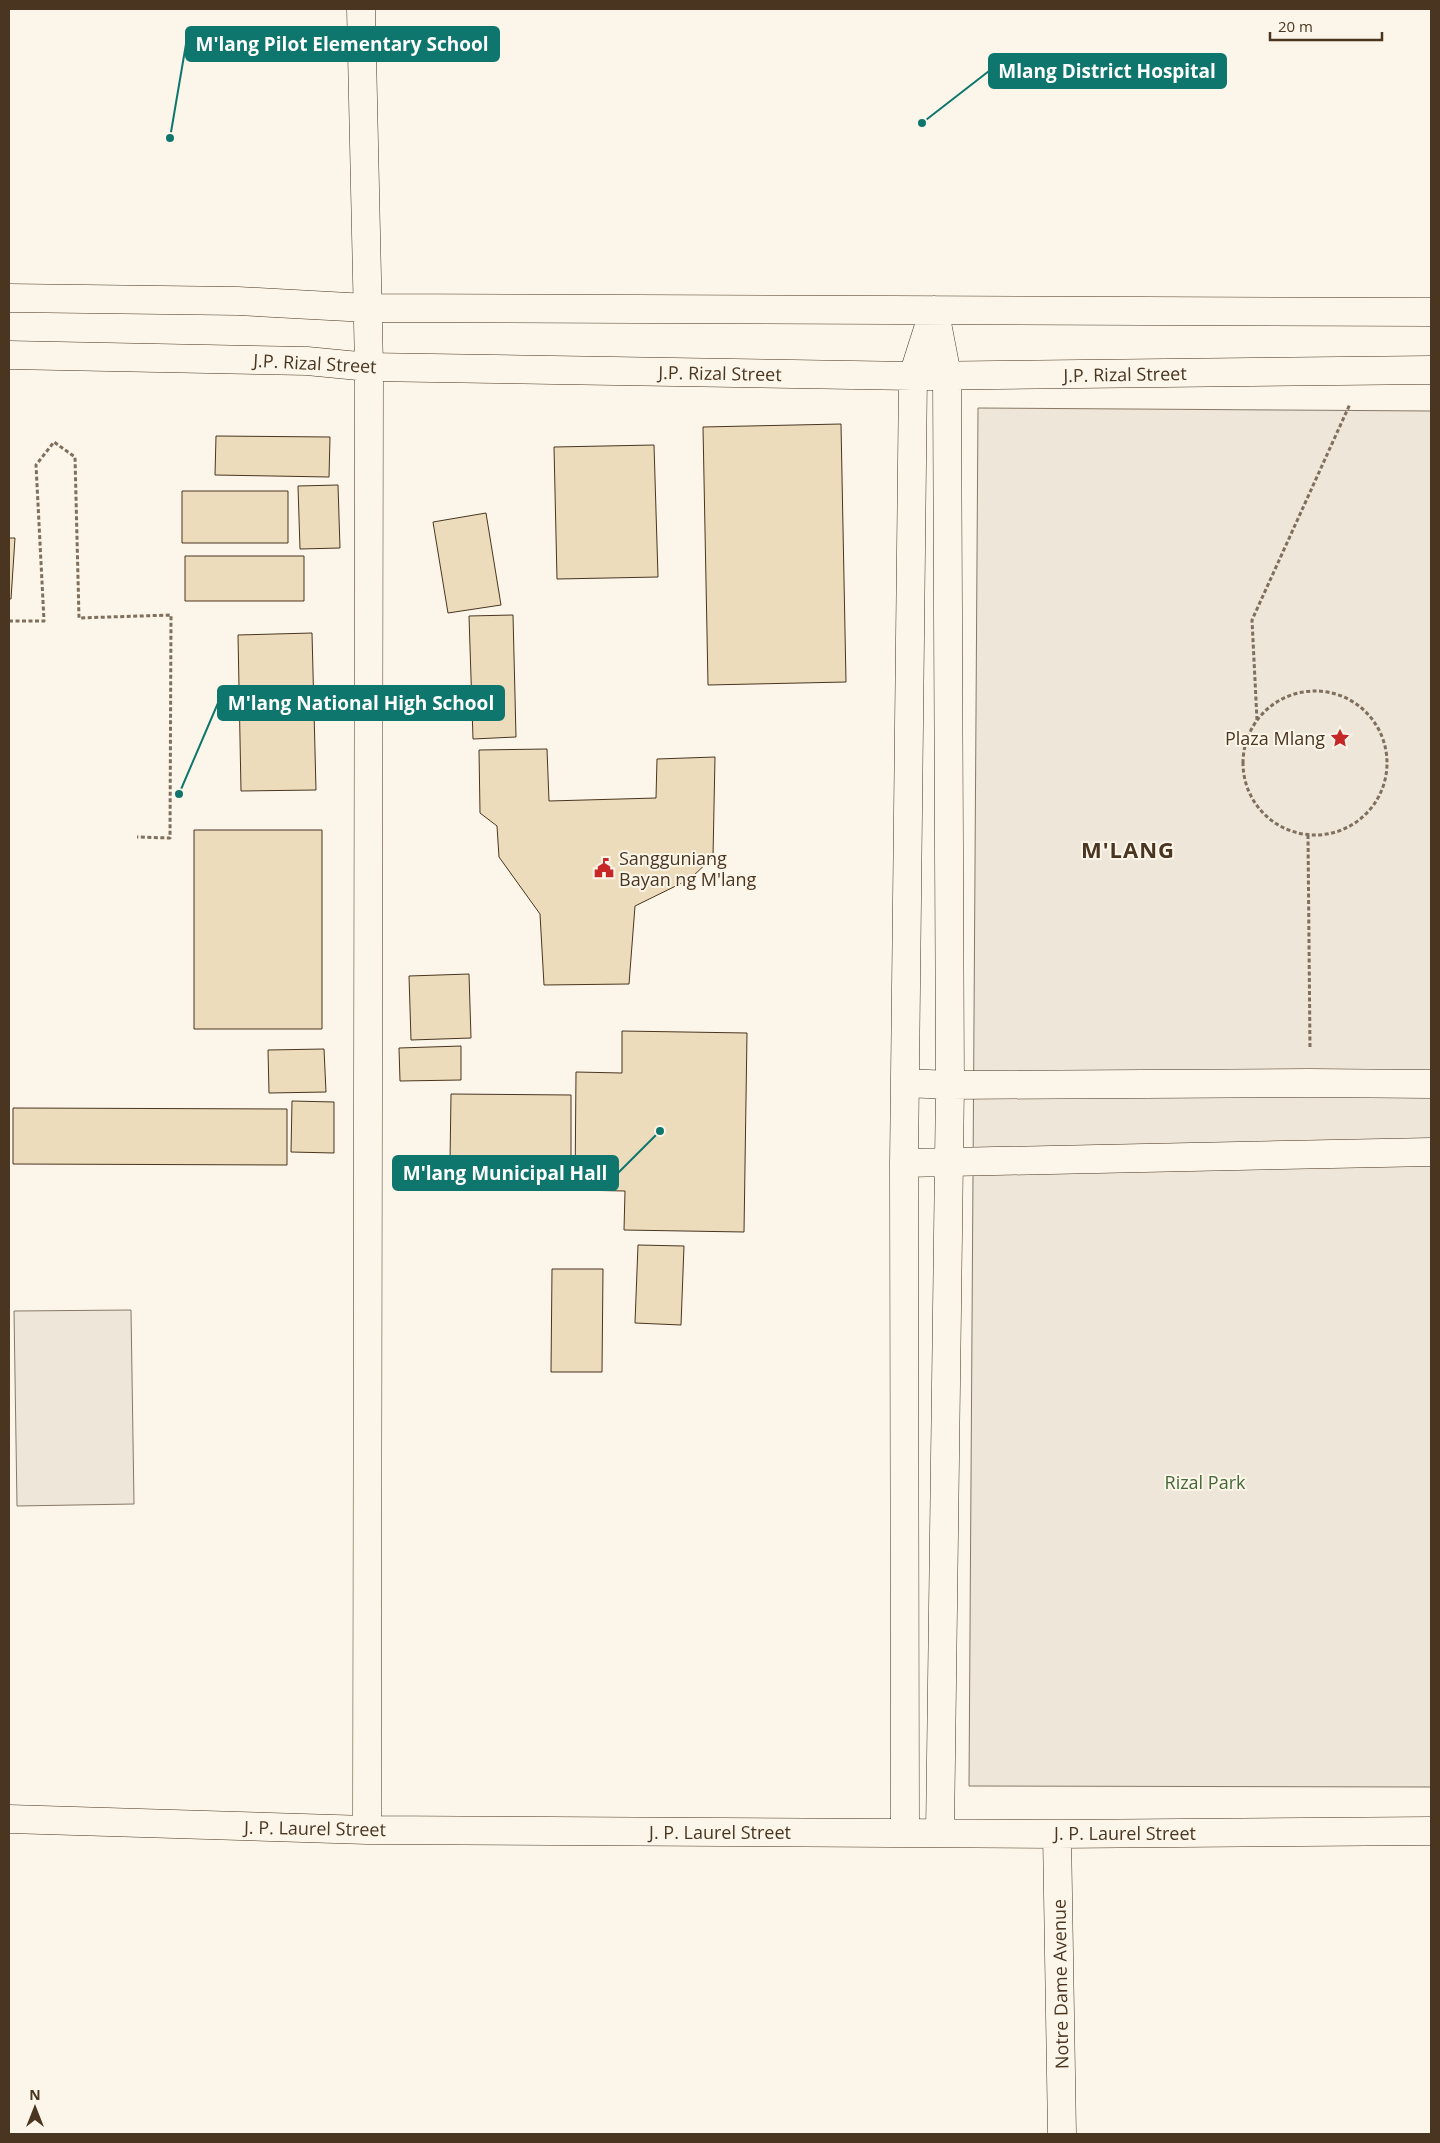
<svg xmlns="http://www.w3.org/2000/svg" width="1440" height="2143" font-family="'Open Sans',sans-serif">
  <rect width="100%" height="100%" fill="#fbf6e9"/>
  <path fill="#ede6d9" stroke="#887966" d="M978 408 1431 411V1787L969 1786Z
    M131 1310 134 1504 17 1506 14 1311Z"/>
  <path fill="#ecdcbc" stroke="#4a3520" d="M841 424 846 682 708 685 703 427Z
    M216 436 330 437 329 477 215 475Z
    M654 445 658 577 557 579 554 447Z
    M338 485 340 548 300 549 298 486Z
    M182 491H288V543H182Z
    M486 513 501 605 448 613 433 522Z
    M9 538H15L11 599H9Z
    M185 556H304V601H185Z
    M513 615 516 737 473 739 469 616Z
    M312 633 316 790 241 791 238 635Z
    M547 749 549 801 656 798 657 759 715 757 713 857 690 879 635 906 629 984 544 985 540 914 499 857 497 826 480 813 479 750Z
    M194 830H322V1029H194Z
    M469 974 471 1038 411 1040 409 976Z
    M622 1031 747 1033 744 1232 624 1230 625 1191 575 1190 576 1072 622 1073Z
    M461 1046V1080L400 1081 399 1048Z
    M324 1049 326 1092 269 1093 268 1050Z
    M451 1094 571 1095V1164L450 1163Z
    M292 1101 334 1102V1153L291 1152Z
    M13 1108 287 1109V1165L13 1164Z
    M638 1245 684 1246 681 1325 635 1323Z
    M552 1269H603L602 1372H551Z"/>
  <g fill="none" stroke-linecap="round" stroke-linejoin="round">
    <defs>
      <path id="minor" d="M361 9 369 367 367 1830
        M9 298 238 301 367 308 1431 312
        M935 313 947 375 950 1085 940 1833
        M9 355 307 361 369 367 913 376 1431 370
        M906 1083 950 1085 1310 1083 1431 1084
        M904 1163 1431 1152
        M9 1819 367 1830 1057 1834 1431 1831
        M905 1833 904 1163 913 376 934 310
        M1057 1834 1062 2134"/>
    </defs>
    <use href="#minor" stroke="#4a3520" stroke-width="29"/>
    <path stroke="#7f6f5c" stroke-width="3" stroke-dasharray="4 2.5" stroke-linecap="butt" d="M9 621H44L36 465 54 442 75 457 79 618 171 615 170 838 137 837
      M1243 763a72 72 0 1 1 144 0a72 72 0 1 1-144 0Z
      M1257 720 1252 620 1350 404
      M1308 835 1310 1049"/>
    <use href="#minor" stroke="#fbf6e9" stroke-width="28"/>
  </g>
  <defs>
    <symbol id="sight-bare" viewBox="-9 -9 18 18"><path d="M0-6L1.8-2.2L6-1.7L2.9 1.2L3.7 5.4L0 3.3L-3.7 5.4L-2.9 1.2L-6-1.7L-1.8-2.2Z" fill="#c62828" stroke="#fbf6e9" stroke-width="2.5" paint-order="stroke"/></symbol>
    <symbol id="civic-bare" viewBox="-9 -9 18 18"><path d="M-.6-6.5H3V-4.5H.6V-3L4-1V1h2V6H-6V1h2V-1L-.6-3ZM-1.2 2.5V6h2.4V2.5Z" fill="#c62828" stroke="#fbf6e9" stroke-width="2.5" paint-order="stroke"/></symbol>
  </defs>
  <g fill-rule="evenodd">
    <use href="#sight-bare" x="1326" y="724" width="28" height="28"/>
    <use href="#civic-bare" x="590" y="854" width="28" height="28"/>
  </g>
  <g text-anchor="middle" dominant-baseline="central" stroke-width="4" stroke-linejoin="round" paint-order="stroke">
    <g font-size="18" fill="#4a3520" stroke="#fbf6e9">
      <text transform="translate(315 363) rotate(3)">J.P. Rizal Street</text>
      <text transform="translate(720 373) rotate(1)">J.P. Rizal Street</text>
      <text transform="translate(1125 374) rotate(-1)">J.P. Rizal Street</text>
      <text transform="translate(315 1828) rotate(1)">J. P. Laurel Street</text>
      <text x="720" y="1832">J. P. Laurel Street</text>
      <text x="1125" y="1833">J. P. Laurel Street</text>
      <text transform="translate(1060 1984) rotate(-91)">Notre Dame Avenue</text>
    </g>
    <g font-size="18" fill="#4a3520" stroke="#fbf6e9" text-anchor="end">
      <text x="1325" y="738">Plaza Mlang</text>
      <text x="619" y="858" text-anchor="start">Sangguniang<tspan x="619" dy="21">Bayan ng M'lang</tspan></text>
    </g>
    <g font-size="18" fill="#436837" stroke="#fbf6e9">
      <text x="1205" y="1482">Rizal Park</text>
    </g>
    <g font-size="22" font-weight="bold" letter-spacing="1" fill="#4a3520" stroke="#fbf6e9">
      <text x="1128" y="849">M'LANG</text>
    </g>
  </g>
  <path fill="none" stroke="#0f766e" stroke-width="2" d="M170 138L186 44M922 123L989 71M179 794L218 703M660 1131L618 1173"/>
  <g fill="#0f766e" stroke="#fbf6e9" stroke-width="2">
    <circle cx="170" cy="138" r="5"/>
    <circle cx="922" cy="123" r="5"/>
    <circle cx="179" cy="794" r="5"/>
    <circle cx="660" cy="1131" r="5"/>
  </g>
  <g fill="#0f766e" stroke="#0f766e" stroke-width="2">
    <rect x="186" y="27" width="313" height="34" rx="5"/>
    <rect x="989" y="54" width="237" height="34" rx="5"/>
    <rect x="218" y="686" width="286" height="34" rx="5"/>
    <rect x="393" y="1156" width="225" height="34" rx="5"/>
  </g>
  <g font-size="19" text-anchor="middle" font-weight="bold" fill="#fff">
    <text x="342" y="51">M'lang Pilot Elementary School</text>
    <text x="1107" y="78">Mlang District Hospital</text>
    <text x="361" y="710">M'lang National High School</text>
    <text x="505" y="1180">M'lang Municipal Hall</text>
  </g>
  <rect width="1440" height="2143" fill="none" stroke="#4a3520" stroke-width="20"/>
  <g transform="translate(35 2108)" stroke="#fbf6e9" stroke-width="4" paint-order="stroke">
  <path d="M0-4L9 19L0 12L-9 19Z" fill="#4a3520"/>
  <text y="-8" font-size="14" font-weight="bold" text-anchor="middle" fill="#4a3520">N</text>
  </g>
  <path d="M1270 32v8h112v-8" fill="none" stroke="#4a3520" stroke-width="2.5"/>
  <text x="1278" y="32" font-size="15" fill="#4a3520" stroke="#fbf6e9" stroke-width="4" paint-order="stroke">20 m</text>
</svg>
